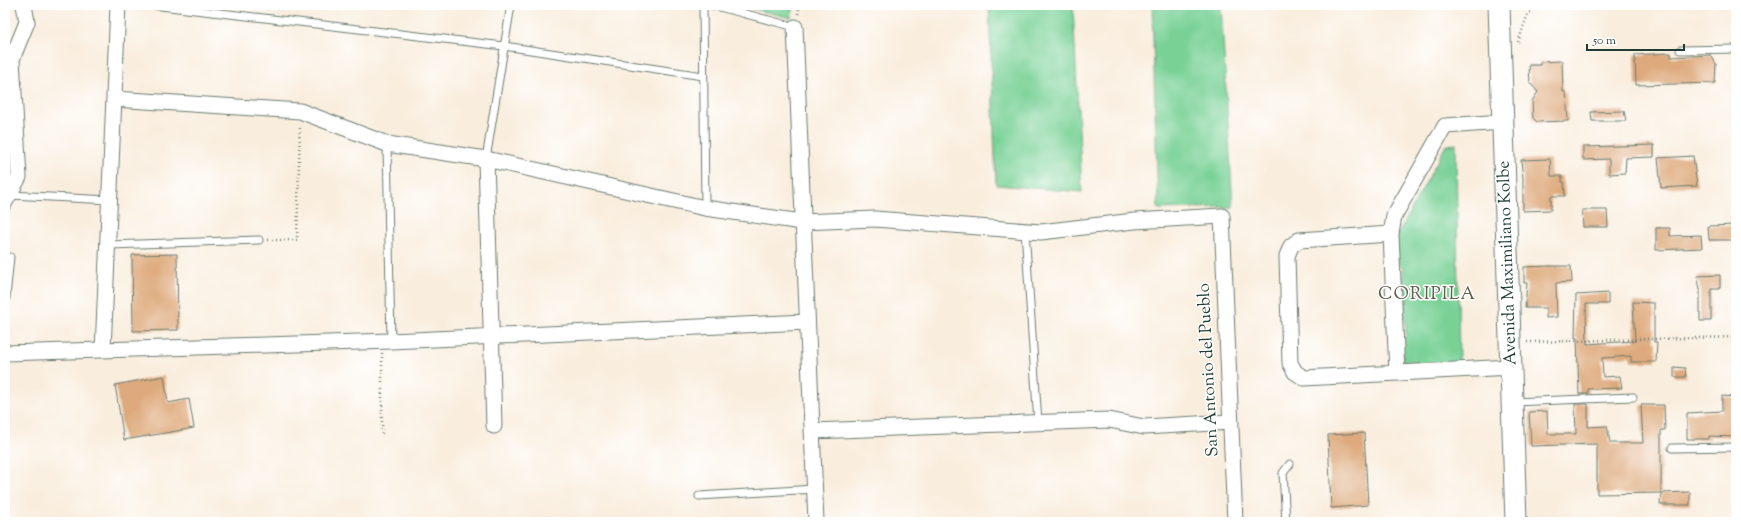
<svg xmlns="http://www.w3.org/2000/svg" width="1741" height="527" font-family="'Sorts Mill Goudy',serif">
  <rect width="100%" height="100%" fill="#fff"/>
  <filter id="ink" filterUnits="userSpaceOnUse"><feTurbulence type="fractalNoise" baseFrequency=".025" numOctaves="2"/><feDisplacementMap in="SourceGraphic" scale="8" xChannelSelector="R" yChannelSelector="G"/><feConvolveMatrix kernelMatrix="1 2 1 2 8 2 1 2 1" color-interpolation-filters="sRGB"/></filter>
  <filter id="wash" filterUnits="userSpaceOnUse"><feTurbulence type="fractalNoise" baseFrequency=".012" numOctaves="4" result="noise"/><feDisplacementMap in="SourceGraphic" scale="16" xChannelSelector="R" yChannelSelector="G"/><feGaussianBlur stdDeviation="0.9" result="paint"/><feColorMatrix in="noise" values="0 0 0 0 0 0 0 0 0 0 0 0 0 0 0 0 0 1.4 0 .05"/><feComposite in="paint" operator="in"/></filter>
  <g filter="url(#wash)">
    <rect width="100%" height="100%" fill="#f9eede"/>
    <path fill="#79d196" stroke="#4c8765" d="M736 5H793L791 18Z
      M989 5H1073L1082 192 996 185Z
      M1152 5H1221L1233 207 1158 209Z
      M1456 144 1459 362 1403 364 1401 342 1406 336 1403 269 1398 262 1397 236 1446 145Z"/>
    <g id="blocks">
      <path fill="#deaa7d" d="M1671 53V57L1711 55 1716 64 1715 83 1636 85 1635 55Z
        M1562 61 1563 92H1566L1568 121 1537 122 1533 118 1532 101 1538 92 1530 83 1529 65H1540V62Z
        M1624 111 1626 121H1592L1591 112Z
        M1654 145V157L1626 158 1625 173 1609 174V159L1583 160V147Z
        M1693 156 1697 186 1661 188 1658 158Z
        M1550 159 1551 176H1562V182H1564L1565 196H1551V210L1523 211V178L1521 160Z
        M1582 210H1607L1608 227H1583Z
        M1736 225V240H1709L1708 226Z
        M1656 228H1670V236L1701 235 1702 248 1656 250Z
        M177 254 178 330 133 331 132 255Z
        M1548 266H1571L1572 282 1556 283 1557 317 1546 318V308H1525L1527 283H1524V267Z
        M1720 275V289H1711V321H1700V289L1697 276Z
        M1608 293V304H1586L1587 344 1635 341 1633 302 1654 303V342H1657L1656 362H1631V356L1602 358 1603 377 1620 376 1622 388 1588 389V394H1579L1577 338H1575L1576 295Z
        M1674 367 1685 368 1686 377H1674Z
        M164 376 168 403 189 399 194 428 124 440 115 385Z
        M1722 396 1736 397V437L1709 436V439H1687V413L1722 411Z
        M1575 404H1588V427L1607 426 1610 443H1643L1641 405H1664L1665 430H1661V493L1597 494V444L1531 446 1529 412 1547 411 1548 434H1576Z
        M1364 433 1368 505 1331 508 1328 435Z
        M1690 492V505H1660L1661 493Z"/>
    </g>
  </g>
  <g filter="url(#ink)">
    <use href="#blocks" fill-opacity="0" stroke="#6b7b70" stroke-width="1"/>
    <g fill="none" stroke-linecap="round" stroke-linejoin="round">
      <defs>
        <path id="service" d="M152 5 504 46 703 76
          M703 5 705 208
          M712 5 795 27
          M1680 50 1736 49
          M387 144 391 341
          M486 159 511 5
          M10 195 110 200
          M1025 230 1038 423
          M109 245 259 240
          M5 307 10 257
          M1513 402 1633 397
          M1672 448 1736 447
          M699 496 815 489
          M1286 522 1283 473 1290 464"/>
        <path id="minor" d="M795 27 816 522
          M114 99 300 111 387 144 486 159 705 208 802 222 875 219 1041 232 1134 221 1222 216 1235 522
          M486 159 494 426
          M5 202 19 177 12 59 27 22 24 5
          M1391 234 1299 240 1291 246 1287 256 1290 363 1295 372 1304 378 1511 367
          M103 350 118 5
          M5 353 391 341 807 322
          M1397 373 1391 234 1394 216 1445 126 1503 122
          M812 431 1109 420 1144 427 1231 422"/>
        <path id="secondary" d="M1499 5 1516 522"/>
      </defs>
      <use href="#service" stroke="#6b7b70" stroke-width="9"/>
      <use href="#minor" stroke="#6b7b70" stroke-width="17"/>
      <use href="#secondary" stroke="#6b7b70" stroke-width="23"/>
      <path stroke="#6b7b70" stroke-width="2.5" stroke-dasharray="1 3" stroke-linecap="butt" d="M798 14 800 5
        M1518 42 1528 14 1538 5
        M268 240H297L300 125
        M1527 342 1736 337
        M382 353V437"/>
      <use href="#service" stroke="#fff" stroke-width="7"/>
      <use href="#minor" stroke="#fff" stroke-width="15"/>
      <use href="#secondary" stroke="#fff" stroke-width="21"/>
    </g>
  </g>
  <g text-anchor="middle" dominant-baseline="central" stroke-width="3" stroke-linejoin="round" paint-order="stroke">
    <g font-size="17" fill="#1f3d34" stroke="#fff">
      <text transform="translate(1508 263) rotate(-92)">Avenida Maximiliano Kolbe</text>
      <text transform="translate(1209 370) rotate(-93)">San Antonio del Pueblo</text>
    </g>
    <g font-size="18" letter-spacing="1" fill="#62634e" stroke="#fff">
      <text x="1427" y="295">CORIPILA</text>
    </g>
  </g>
  <rect width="1741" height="527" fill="none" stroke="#fff" stroke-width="20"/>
  <path d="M1587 44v6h97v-6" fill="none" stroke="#1f3d34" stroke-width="2"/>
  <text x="1593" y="44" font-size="12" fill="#1f3d34" stroke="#ffffff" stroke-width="3" paint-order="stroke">50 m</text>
</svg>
